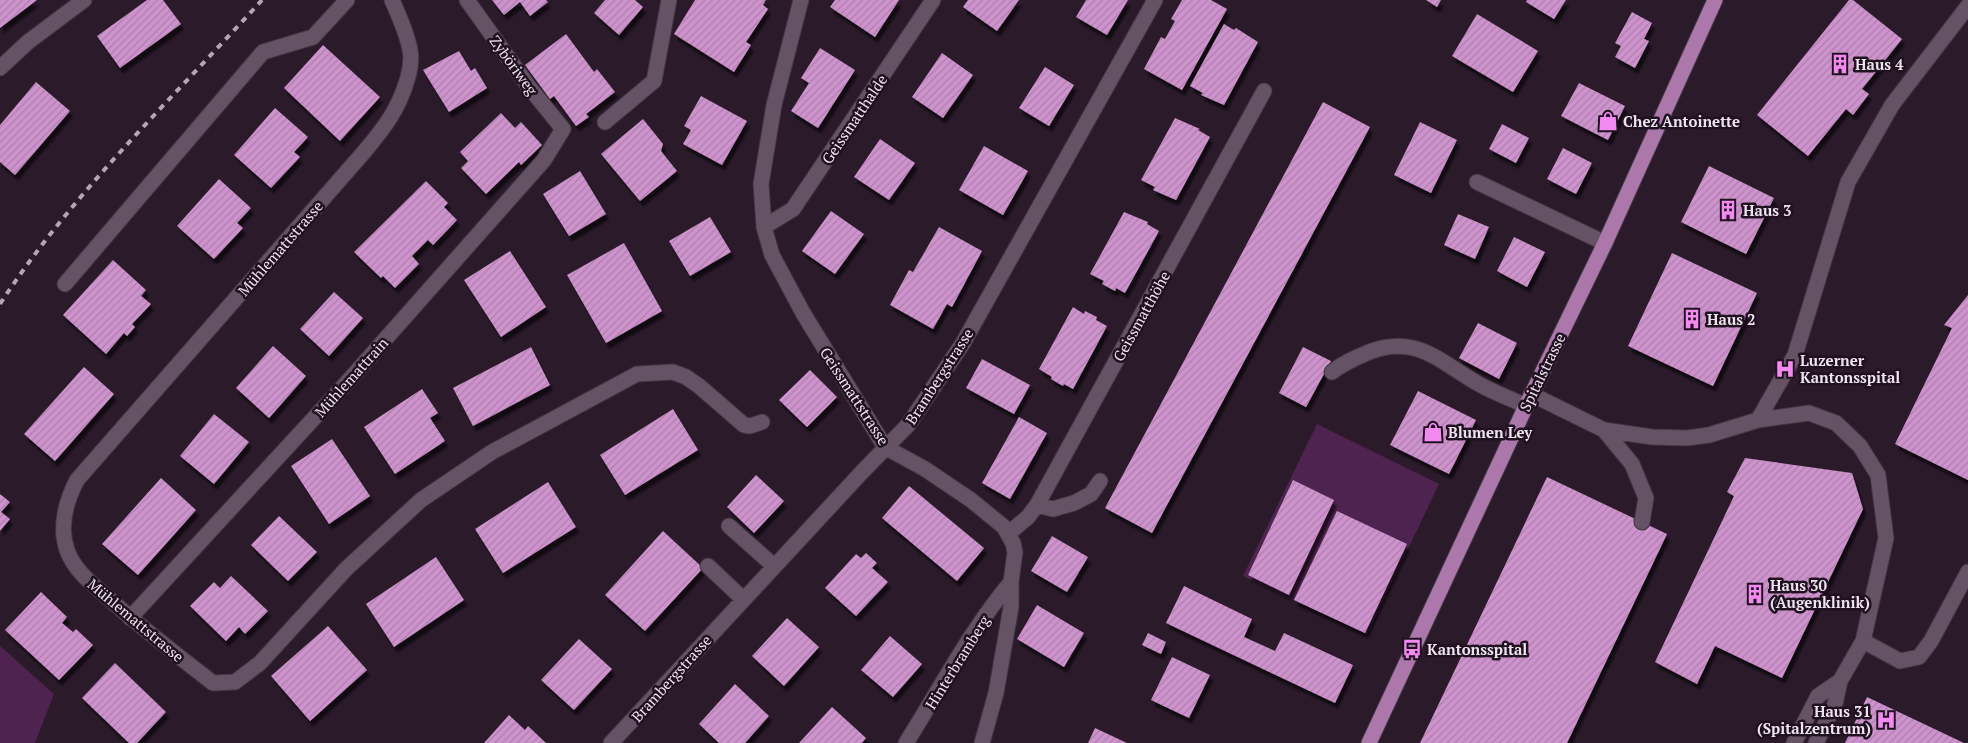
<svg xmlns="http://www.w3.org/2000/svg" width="1968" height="743" font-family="'PT Serif',serif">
  <defs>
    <pattern id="building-hatch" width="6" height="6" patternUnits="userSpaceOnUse" patternTransform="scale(1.25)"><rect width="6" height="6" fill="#ce93cd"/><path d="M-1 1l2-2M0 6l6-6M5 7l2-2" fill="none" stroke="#ac7fac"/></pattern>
    <filter id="shadow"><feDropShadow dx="3" dy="5.5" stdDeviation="1" flood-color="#0009"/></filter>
  </defs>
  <rect width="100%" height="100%" fill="#2a1a2a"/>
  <path fill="#4f234f" d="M1317 424 1439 484 1367 635 1243 576Z
    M0 646 54 694 35 743H0Z"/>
  <path fill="url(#building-hatch)" filter="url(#shadow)" d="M0 0H37L0 28Z
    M147 0H163L181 24 120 68 97 36Z
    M492 0H546L548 2 530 16 520 2 504 15Z
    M605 0H635L643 7 619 35 594 13Z
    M695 0H766L763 5 768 9 746 42 751 45 734 72 674 34Z
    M835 0H899L875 37 830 7Z
    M968 0H1019L997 31 963 7Z
    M1086 0H1128L1107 35 1076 17Z
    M1182 0H1211L1227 9 1182 90 1144 69 1161 37 1165 39 1175 21 1171 19Z
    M1426 0H1441L1437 7Z
    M1527 0H1566L1554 19 1526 2Z
    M1849 0H1853L1902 39 1862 89 1869 94 1853 115 1846 109 1808 156 1757 115Z
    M1632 12 1652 23 1644 39 1649 41 1635 68 1615 57 1621 46 1615 43Z
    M1477 14 1538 51 1513 92 1452 56Z
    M1224 24 1234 30 1236 28 1258 42 1224 105 1201 95 1203 93 1190 86Z
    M566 34 594 72 597 69 615 92 586 114 589 117 576 126 554 96 550 99 525 65Z
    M323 45 380 97 340 141 284 88Z
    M820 48 855 70 818 128 791 111 809 83 801 78Z
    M459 51 471 71 475 68 487 88 449 112 423 70Z
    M942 53 973 75 943 118 912 97Z
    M1045 67 1074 85 1049 126 1019 108Z
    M36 82 70 111 15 175 0 162V125Z
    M1579 83 1625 106 1608 140 1561 116Z
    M701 96 747 121 722 165 683 144 691 130 684 126Z
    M1323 102 1370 127 1152 533 1105 508Z
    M275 108 308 137 294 152 300 157 271 188 234 155Z
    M501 113 515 128 521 122 542 145 521 165 519 162 486 194 461 168 468 161 460 152Z
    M1175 118 1200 129 1198 130 1210 137 1176 200 1153 190 1155 187 1141 180Z
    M643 119 663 144 661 151 677 171 640 201 601 154Z
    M1420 122 1457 140 1431 193 1394 175Z
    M1502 124 1529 138 1516 163 1489 149Z
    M880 139 915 163 889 200 854 177Z
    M984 146 1028 171 1003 215 959 190Z
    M1563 148 1592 163 1576 194 1547 179Z
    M1709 166 1774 198 1746 254 1681 222Z
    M580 171 606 214 569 236 543 194Z
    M219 179 251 208 237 223 243 228 214 259 177 226Z
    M426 181 448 203 444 207 457 220 433 245 428 240 412 256 419 264 395 288 383 276 381 278 354 252Z
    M831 211 864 234 835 274 802 251Z
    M1124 212 1148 222 1147 224 1159 231 1125 293 1116 288 1115 291 1102 284 1104 281 1090 274Z
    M1458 214 1489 227 1475 259 1444 245Z
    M710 217 731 252 690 276 669 241Z
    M939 227 982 251 952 307 947 304 933 329 890 305 909 270 913 272Z
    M1514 237 1545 252 1527 287 1497 271Z
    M624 243 662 311 606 343 567 275Z
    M510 251 546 307 501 337 464 280Z
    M1672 253 1757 293 1713 386 1628 346Z
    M113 260 146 290 141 296 151 304 132 324 135 327 127 336 124 333 106 354 63 315Z
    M334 292 363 318 329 356 300 329Z
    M1968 295V480L1895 444 1952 328 1944 325Z
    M1073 307 1084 314 1085 311 1097 317 1096 320 1107 326 1073 389 1064 384 1063 386 1051 379 1052 377 1039 369Z
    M1478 323 1517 343 1499 379 1459 358Z
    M273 346 306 376 269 418 236 388Z
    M531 347 550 385 473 426 453 388Z
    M1303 347 1331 361 1306 407 1279 393Z
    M982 359 1030 385 1014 414 966 388Z
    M84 367 114 394 55 461 24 434Z
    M810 370 837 397 807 427 779 400Z
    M422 389 438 413 430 418 445 441 395 474 364 427Z
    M1418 391 1476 420 1449 474 1390 445Z
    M673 409 698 450 625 495 600 455Z
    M214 414 249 442 214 484 180 456Z
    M1019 417 1047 433 1010 499 982 483Z
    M332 439 370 496 329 524 291 466Z
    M1745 458 1852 473 1863 509 1782 678 1715 646 1697 684 1655 662 1734 496 1727 492Z
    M756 475 784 501 754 533 727 507Z
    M1547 477 1667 534 1567 743H1420Z
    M161 478 196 510 138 575 102 544Z
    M1293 480 1334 500 1289 595 1248 575Z
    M548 482 576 527 503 573 475 529Z
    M909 486 984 548 957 581 882 518Z
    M0 494 10 502 1 512 10 519 0 531Z
    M1337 511 1407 544 1365 633 1294 600Z
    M279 516 317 552 288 581 251 545Z
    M663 531 703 568 645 631 605 595Z
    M1052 536 1088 557 1067 592 1031 571Z
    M866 553 877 563 872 568 888 582 856 616 825 588 856 554 861 558Z
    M436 557 464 600 394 647 366 604Z
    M231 576 268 611 245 634 239 627 226 641 190 606 214 582 220 588Z
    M1184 586 1252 619 1244 637 1275 651 1284 633 1353 665 1335 703 1166 623Z
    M41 592 67 617 62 623 73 632 76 629 93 645 59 680 5 630Z
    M1037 605 1084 633 1064 667 1017 639Z
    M787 618 819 647 784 686 752 656Z
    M328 626 367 670 310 721 271 676Z
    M1148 633 1166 642 1161 654 1142 645Z
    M890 636 922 664 893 697 861 670Z
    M579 639 612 669 574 710 541 680Z
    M1172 657 1210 675 1189 718 1151 700Z
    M115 663 166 712 137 743H129L82 698Z
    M735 684 769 716 745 743H719L699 724Z
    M1867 697 1964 743H1845Z
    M832 707 866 738 862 743H799Z
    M509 715 525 730 528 726 546 743H484Z
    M1095 728 1127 743H1088Z"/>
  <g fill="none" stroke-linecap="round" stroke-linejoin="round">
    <defs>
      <path id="minor" d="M392 0C399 16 407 33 410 50 412 59 410 69 408 77 399 109 385 127 364 152L77 480C66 501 59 527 67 550 74 570 91 583 106 596 140 627 177 655 213 683L235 682 260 663 346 569 421 500 492 452 637 374 673 372 686 377 699 386 744 425 750 426 762 422
        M801 0 774 105 761 184 764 227 772 255 803 313 885 447 925 469 971 500 1004 527 1013 543 1015 552 1011 582V607L996 693 982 743
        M0 68 28 42 84 0
        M605 122 654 81 669 0
        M1477 182 1605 243
        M764 227 793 209 933 0
        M65 284 263 52 313 37 347 0
        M1332 372C1343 363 1355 358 1369 352 1416 334 1439 361 1477 383 1492 392 1510 398 1526 406
        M1531 394 1604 430 1652 437 1687 438 1709 435 1758 420 1809 413 1836 423 1860 446 1878 475 1886 538 1863 641 1840 681 1835 704 1816 743
        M1758 420 1795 355 1848 182 1892 105 1968 6
        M1604 430 1632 464 1646 498 1642 522
        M1037 505 1053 509 1074 503 1091 494 1100 481
        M729 526 774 566
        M1009 533 1028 517 1037 505 1264 91
        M708 566 743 599
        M130 618 350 379 544 160 563 129 529 87 467 0
        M1863 641 1900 661 1919 657 1931 641 1968 572
        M611 743 862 472 908 425 963 343 1155 0
        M906 743C940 689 970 631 1011 582
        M1794 743 1818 696 1840 681"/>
      <path id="major" d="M1369 743 1526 406 1605 243 1715 0"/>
    </defs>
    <use href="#minor" stroke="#423642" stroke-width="17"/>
    <use href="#major" stroke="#423642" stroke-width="17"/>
    <use href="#minor" stroke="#655264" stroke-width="15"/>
    <use href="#major" stroke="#ac77aa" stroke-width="15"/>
    <path stroke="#b4a7b4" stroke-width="4" stroke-dasharray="6 6" stroke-linecap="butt" d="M0 304C73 192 172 99 262 0"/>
  </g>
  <defs>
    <symbol id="building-bare" viewBox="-9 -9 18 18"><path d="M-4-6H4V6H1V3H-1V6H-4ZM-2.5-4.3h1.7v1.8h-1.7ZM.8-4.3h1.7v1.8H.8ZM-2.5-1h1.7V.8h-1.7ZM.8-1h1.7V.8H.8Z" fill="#f38af2" stroke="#201120" stroke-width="2.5" paint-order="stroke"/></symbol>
    <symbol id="shop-bare" viewBox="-9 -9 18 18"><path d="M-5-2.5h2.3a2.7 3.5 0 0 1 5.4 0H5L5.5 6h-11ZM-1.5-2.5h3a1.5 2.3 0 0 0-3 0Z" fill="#f38af2" stroke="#201120" stroke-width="2.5" paint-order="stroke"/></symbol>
    <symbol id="hospital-bare" viewBox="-9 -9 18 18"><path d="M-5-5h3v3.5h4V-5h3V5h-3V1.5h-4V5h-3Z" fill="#f38af2" stroke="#201120" stroke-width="2.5" paint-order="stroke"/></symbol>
    <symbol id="bus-bare" viewBox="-9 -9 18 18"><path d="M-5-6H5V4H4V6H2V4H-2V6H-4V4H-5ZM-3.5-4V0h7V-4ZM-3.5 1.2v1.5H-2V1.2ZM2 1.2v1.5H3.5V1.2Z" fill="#f38af2" stroke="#201120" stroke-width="2.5" paint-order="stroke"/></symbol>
  </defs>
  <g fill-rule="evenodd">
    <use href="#building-bare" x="1826" y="50" width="28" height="28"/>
    <use href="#shop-bare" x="1594" y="107" width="28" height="28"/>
    <use href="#building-bare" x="1714" y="196" width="28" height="28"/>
    <use href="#building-bare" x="1678" y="305" width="28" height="28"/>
    <use href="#hospital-bare" x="1771" y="355" width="28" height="28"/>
    <use href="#shop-bare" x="1419" y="418" width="28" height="28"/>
    <use href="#building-bare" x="1741" y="580" width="28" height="28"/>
    <use href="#bus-bare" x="1398" y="635" width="28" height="28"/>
    <use href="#hospital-bare" x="1872" y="706" width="28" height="28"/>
  </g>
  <g text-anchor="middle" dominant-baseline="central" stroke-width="5" stroke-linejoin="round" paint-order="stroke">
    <g font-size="15" font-weight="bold" fill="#eee3ee" stroke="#201120" text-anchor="start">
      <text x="1855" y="64">Haus 4</text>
      <text x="1623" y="121">Chez Antoinette</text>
      <text x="1743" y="210">Haus 3</text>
      <text x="1707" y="319">Haus 2</text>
      <text x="1800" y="360">Luzerner<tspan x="1800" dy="17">Kantonsspital</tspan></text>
      <text x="1448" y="432">Blumen Ley</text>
      <text x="1770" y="585">Haus 30<tspan x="1770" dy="17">(Augenklinik)</tspan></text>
      <text x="1427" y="649">Kantonsspital</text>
      <text x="1871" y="711" text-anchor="end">Haus 31<tspan x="1871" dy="17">(Spitalzentrum)</tspan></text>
    </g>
    <g font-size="15" fill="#eee3ee" stroke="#201120">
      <text transform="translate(514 65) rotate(54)">Zyböriweg</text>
      <text transform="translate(854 119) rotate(-56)">Geissmatthalde</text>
      <text transform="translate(280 248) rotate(-49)">Mühlemattstrasse</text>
      <text transform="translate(1141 316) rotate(-61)">Geissmatthöhe</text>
      <text transform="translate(1542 372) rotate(-64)">Spitalstrasse</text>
      <text transform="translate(939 376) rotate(-57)">Brambergstrasse</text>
      <text transform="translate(351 377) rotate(-48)">Mühlemattrain</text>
      <text transform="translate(855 396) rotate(57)">Geissmattstrasse</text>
      <text transform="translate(136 620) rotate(40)">Mühlemattstrasse</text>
      <text transform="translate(957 662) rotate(-58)">Hinterbramberg</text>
      <text transform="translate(671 678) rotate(-48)">Brambergstrasse</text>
    </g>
  </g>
</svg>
